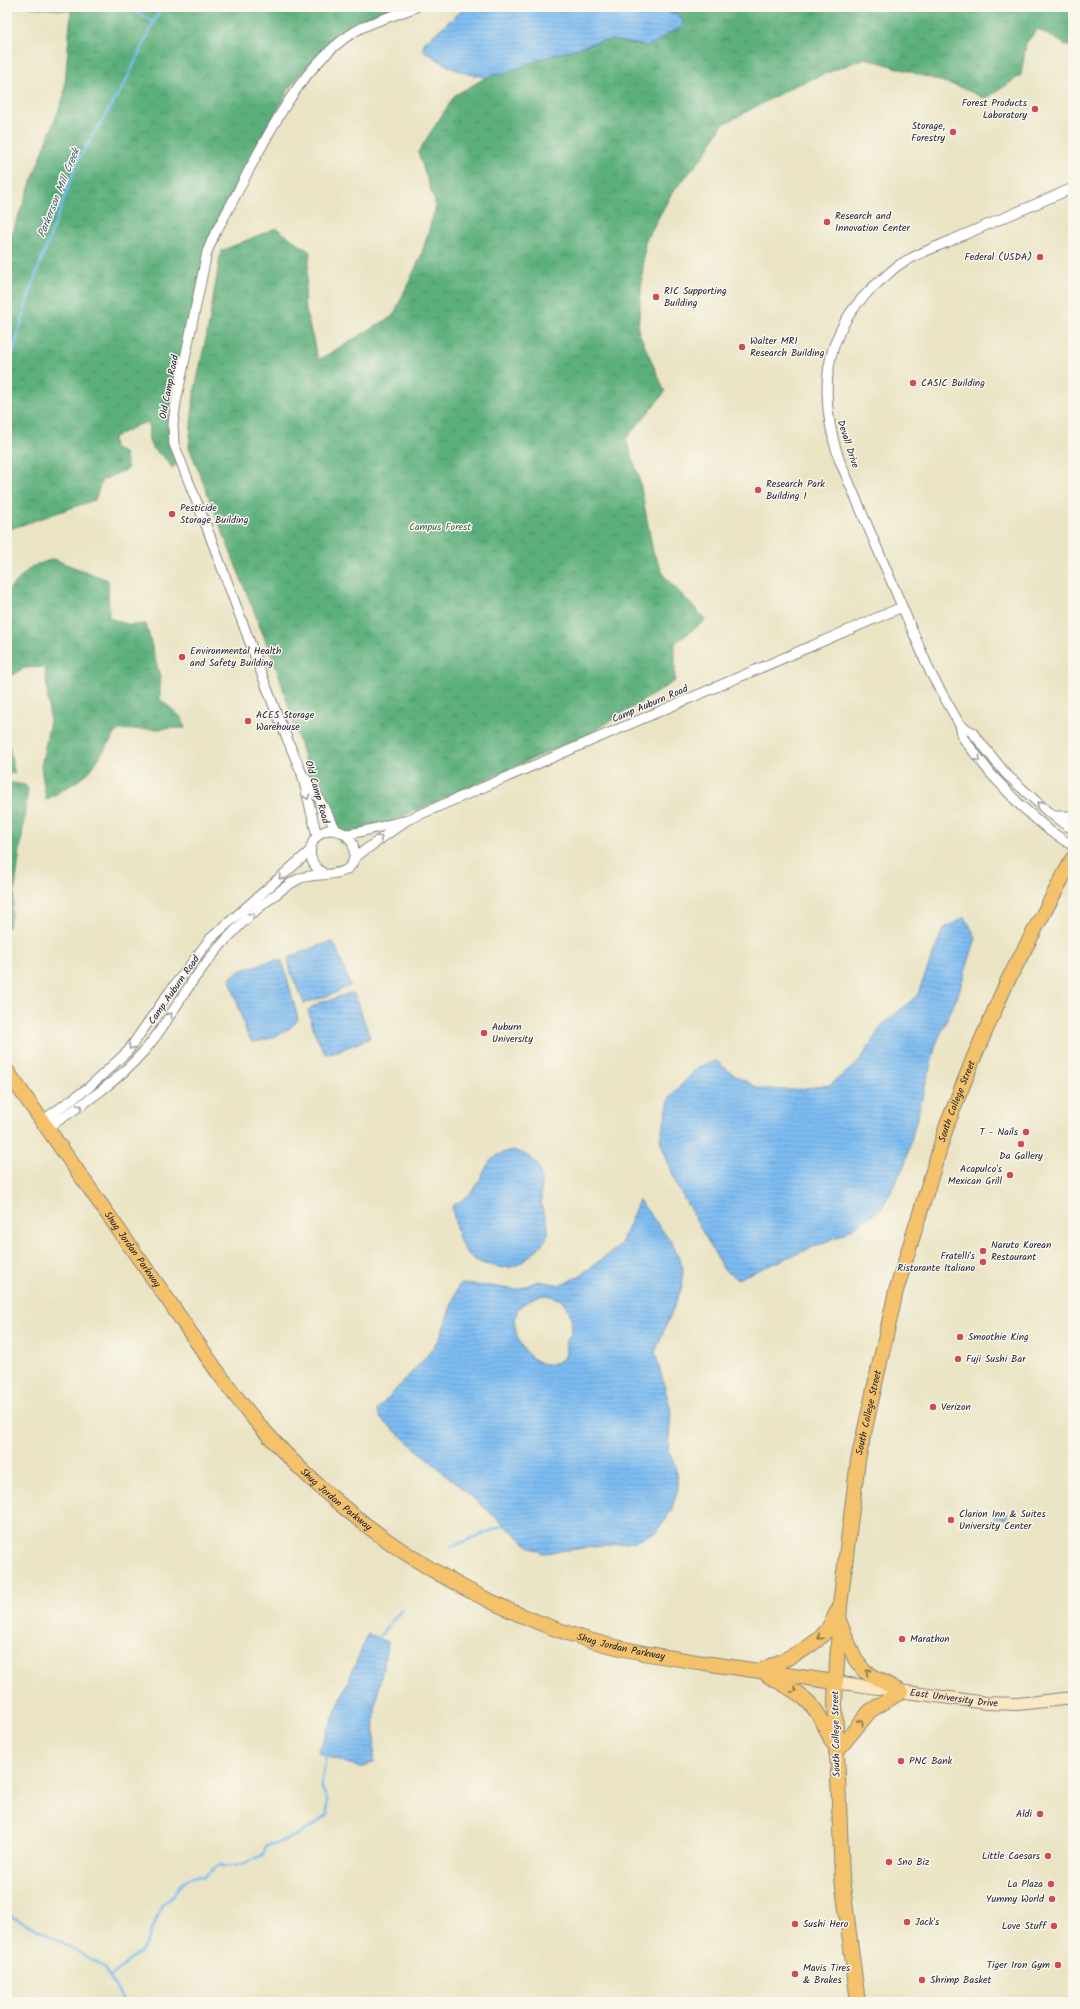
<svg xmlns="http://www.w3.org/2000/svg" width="1080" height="2009" font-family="Kalam,sans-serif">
  <defs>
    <pattern id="forest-crowns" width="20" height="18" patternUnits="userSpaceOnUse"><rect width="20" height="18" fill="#5caf7c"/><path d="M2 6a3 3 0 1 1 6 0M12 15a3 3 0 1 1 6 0" fill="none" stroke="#4c8e67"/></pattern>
    <pattern id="water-rules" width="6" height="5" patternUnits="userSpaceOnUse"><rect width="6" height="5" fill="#7dbcf1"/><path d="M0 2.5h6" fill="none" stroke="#6ca1d0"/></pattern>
  </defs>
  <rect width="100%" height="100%" fill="#fbf7ec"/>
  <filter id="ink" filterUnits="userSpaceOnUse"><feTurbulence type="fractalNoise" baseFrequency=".025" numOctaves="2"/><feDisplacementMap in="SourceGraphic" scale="8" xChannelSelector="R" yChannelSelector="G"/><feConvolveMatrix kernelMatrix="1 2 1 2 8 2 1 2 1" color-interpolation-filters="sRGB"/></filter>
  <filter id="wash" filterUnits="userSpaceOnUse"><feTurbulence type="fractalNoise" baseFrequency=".012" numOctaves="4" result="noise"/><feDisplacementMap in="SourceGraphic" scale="16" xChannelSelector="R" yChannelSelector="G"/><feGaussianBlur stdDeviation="0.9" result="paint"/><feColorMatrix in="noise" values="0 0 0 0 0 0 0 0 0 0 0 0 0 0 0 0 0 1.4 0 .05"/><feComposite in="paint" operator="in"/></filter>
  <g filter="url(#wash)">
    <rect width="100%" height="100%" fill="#eae4c4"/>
    <path fill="url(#forest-crowns)" stroke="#3f685c" d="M29 7H393L363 19 332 42 315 58 290 87 221 215 169 414 168 428 178 464 172 468C165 456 159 455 152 447 147 441 149 429 149 422L138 425 113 438 114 449 124 453 128 469 102 480 95 500 7 530V246L64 96 71 11Z
      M665 7H1073V49L1038 29 1026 43 1021 75 986 99 960 87 865 58 796 85 722 125 703 157 672 193 645 242 638 330 665 392 626 439 639 477 653 552 665 577 706 620 675 643V681L591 733 341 844 313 788 279 675 189 447 194 394 209 323 221 251 276 228 310 252 304 303 318 360 393 316 421 256 436 206 418 152 455 95 487 77 512 70 546 57 601 41 612 40 646 46 654 44 668 33 681 28 678 14 662 11Z
      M53 559 108 580 109 618 130 625 146 624 160 677V699L182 718 185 728 118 730 90 771 79 780 46 800 41 767 50 721 45 667 24 668 7 678V591L31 567Z
      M7 738 15 774 7 773Z
      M7 782 25 785 28 789 13 905 9 925 7 928Z"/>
    <path fill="url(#water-rules)" stroke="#506f96" fill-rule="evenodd" d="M466 7H638L678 14 683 21 681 28 668 33 654 44 646 46 613 40 601 41 546 57 512 70 487 77 468 74 450 67 423 50 424 43Z
      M965 917 976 938 957 997 936 1044 905 1164 882 1208 844 1234 737 1279 724 1270 677 1186 660 1140 670 1097 698 1067 716 1061 734 1075 760 1089 792 1090 830 1085 859 1062 882 1025 917 996 943 929Z
      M332 942 336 947 350 985 331 995 304 1003 291 973 288 958 320 945Z
      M276 960 282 961 284 967 298 1019C291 1032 266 1041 252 1042L247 1034 230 979C236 969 265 963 276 960Z
      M349 993 354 994 356 998 370 1038 335 1052 325 1054 315 1034 308 1010 322 1001 331 1000Z
      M513 1150C542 1158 542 1171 541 1198 540 1210 550 1221 548 1233 547 1243 521 1266 511 1267 498 1269 475 1264 466 1252 457 1240 455 1221 452 1206 460 1201 469 1197 475 1188 489 1168 484 1156 513 1150Z
      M639 1200 672 1243 683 1268 682 1287 655 1352 671 1411 668 1450 675 1466 678 1489 671 1511 656 1532 634 1542 543 1553 529 1546 380 1418 377 1410 426 1357 439 1340 459 1284 490 1286 516 1290 538 1281 561 1285 579 1276 620 1246ZM546 1295C567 1297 574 1314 571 1334 570 1338 566 1337 566 1341 565 1346 567 1351 565 1357 537 1383 503 1333 519 1307L535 1297Z
      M997 1510 1008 1514V1518L1005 1520 1000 1517 995 1518 992 1515Z
      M368 1634 388 1642 375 1706 374 1762 361 1768 318 1753Z"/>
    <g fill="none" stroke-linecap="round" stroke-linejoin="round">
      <path stroke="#7dbcf1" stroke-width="2.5" d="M135 7 137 13 154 22
        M7 375 31 288 79 158 124 85 161 7
        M451 1547 504 1525
        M378 1638 402 1609
        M7 1914 58 1940 104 1967 124 2002
        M110 1977 141 1951 149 1938 162 1905 173 1896 181 1884 191 1877 204 1876 219 1865C235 1870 248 1861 263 1855L266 1846C289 1840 309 1831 327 1815V1799L321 1786 326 1756"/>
    </g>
  </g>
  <g filter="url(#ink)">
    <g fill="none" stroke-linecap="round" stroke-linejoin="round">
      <defs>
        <path id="minor" d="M1073 188C1035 204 997 221 959 237 941 245 921 252 904 262 895 266 888 275 880 281 822 329 817 392 839 459L931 674 960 725 963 738 991 774 1020 805 1050 831 1073 846
          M960 725 972 732 1006 774 1048 812 1054 816H1073
          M302 774C317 790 325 812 337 831
          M1055 817 1073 830
          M344 834C365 833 383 825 404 821
          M317 836 302 774 276 712 207 528 174 444 173 424 176 402 207 252 215 233C253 169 289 72 354 32 373 20 396 16 416 7
          M354 858 407 820 902 607
          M42 1121 88 1088 128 1051 170 991 210 939 310 851
          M47 1128C83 1104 115 1084 144 1051 163 1030 177 1003 194 979 214 951 240 923 266 902 277 894 288 883 301 878 318 871 358 882 354 850 354 843 349 837 343 833 317 819 296 856 323 873"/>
        <g id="secondary">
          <path id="s1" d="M835 1682 986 1703 1017 1704 1073 1698"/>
        </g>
        <g id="primary">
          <path id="s2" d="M7 1071C56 1141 105 1211 154 1280 189 1329 221 1381 260 1426 344 1522 452 1594 573 1635 618 1650 665 1657 711 1664 753 1670 794 1676 835 1682"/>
          <path d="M760 1671C782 1660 812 1650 827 1630 831 1624 834 1617 838 1610"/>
          <path d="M767 1675C805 1697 815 1700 832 1742"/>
          <path d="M836 1752 870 1711 901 1692 864 1671 855 1659 840 1623"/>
          <path id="s3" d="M858 2002 842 1879 835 1701 840 1605 858 1460 896 1291 947 1125 974 1057 1007 982 1073 858"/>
        </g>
      </defs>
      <use href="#minor" stroke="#868380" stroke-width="11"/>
      <use href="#secondary" stroke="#868380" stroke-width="14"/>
      <use href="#primary" stroke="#868380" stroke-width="16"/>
      <use href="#minor" stroke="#fff" stroke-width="9"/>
      <use href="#secondary" stroke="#fae7c3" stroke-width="12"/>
      <use href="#primary" stroke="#f3c26a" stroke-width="14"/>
    </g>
    <defs><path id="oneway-chevron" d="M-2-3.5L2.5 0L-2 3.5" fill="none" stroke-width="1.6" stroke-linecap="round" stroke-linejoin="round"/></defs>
    <g stroke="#9c9ca7">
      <use href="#oneway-chevron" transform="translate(978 759) rotate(52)"/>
      <use href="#oneway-chevron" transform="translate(307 797) rotate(73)"/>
      <use href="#oneway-chevron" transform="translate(1039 804) rotate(-140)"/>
      <use href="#oneway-chevron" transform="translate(380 838) rotate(-35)"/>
      <use href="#oneway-chevron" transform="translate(281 877) rotate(140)"/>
      <use href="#oneway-chevron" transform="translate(252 915) rotate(-44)"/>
      <use href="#oneway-chevron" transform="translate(170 1015) rotate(-55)"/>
      <use href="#oneway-chevron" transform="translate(131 1047) rotate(126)"/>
      <use href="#oneway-chevron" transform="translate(80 1107) rotate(-34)"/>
    </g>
    <g stroke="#8a7252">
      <use href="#oneway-chevron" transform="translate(820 1637) rotate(138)"/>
      <use href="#oneway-chevron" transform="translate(868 1672) rotate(-144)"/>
      <use href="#oneway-chevron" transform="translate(794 1690) rotate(31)"/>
      <use href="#oneway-chevron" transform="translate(861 1722) rotate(-50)"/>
    </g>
  </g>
  <g fill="#d1495b" stroke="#fbf7ec" stroke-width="1.5">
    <circle cx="1035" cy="109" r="4"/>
    <circle cx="953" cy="132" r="4"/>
    <circle cx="827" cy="222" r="4"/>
    <circle cx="1040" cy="257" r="4"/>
    <circle cx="656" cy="297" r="4"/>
    <circle cx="742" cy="347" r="4"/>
    <circle cx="913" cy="383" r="4"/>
    <circle cx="758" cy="490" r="4"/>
    <circle cx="172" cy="514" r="4"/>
    <circle cx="182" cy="657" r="4"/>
    <circle cx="248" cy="721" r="4"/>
    <circle cx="484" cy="1033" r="4"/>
    <circle cx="1026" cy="1132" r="4"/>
    <circle cx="1021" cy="1144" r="4"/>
    <circle cx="1010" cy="1175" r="4"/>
    <circle cx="983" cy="1251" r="4"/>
    <circle cx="983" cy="1262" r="4"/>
    <circle cx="960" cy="1337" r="4"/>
    <circle cx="958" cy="1359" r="4"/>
    <circle cx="933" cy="1407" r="4"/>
    <circle cx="951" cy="1520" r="4"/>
    <circle cx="902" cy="1639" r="4"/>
    <circle cx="901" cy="1761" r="4"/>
    <circle cx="1040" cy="1814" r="4"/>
    <circle cx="1048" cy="1856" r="4"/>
    <circle cx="889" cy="1862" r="4"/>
    <circle cx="1051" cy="1884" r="4"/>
    <circle cx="1052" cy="1899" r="4"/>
    <circle cx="907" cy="1922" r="4"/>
    <circle cx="795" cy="1924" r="4"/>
    <circle cx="1054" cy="1926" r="4"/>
    <circle cx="1058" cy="1965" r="4"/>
    <circle cx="795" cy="1974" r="4"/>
    <circle cx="922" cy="1980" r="4"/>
  </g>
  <g text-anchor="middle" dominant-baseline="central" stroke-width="3" stroke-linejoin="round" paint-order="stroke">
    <g font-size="10" fill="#22223b" stroke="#fbf7ec" text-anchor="start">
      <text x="1027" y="103" text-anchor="end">Forest Products<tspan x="1027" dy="12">Laboratory</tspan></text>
      <text x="945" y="126" text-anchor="end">Storage,<tspan x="945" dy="12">Forestry</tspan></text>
      <text x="835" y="216">Research and<tspan x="835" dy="12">Innovation Center</tspan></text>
      <text x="1032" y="257" text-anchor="end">Federal (USDA)</text>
      <text x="664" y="291">RIC Supporting<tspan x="664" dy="12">Building</tspan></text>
      <text x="750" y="341">Walter MRI<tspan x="750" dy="12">Research Building</tspan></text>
      <text x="921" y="383">CASIC Building</text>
      <text x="766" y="484">Research Park<tspan x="766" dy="12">Building 1</tspan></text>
      <text x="180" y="508">Pesticide<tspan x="180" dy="12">Storage Building</tspan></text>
      <text x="190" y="651">Environmental Health<tspan x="190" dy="12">and Safety Building</tspan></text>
      <text x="256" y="715">ACES Storage<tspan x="256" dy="12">Warehouse</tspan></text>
      <text x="492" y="1027">Auburn<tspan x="492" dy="12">University</tspan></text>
      <text x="1018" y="1132" text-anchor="end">T - Nails</text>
      <text x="1021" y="1156" text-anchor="middle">Da Gallery</text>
      <text x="1002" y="1169" text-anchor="end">Acapulco's<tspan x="1002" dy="12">Mexican Grill</tspan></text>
      <text x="991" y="1245">Naruto Korean<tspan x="991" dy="12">Restaurant</tspan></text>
      <text x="975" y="1256" text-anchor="end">Fratelli's<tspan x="975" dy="12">Ristorante Italiano</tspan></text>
      <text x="968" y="1337">Smoothie King</text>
      <text x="966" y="1359">Fuji Sushi Bar</text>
      <text x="941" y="1407">Verizon</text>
      <text x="959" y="1514">Clarion Inn &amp; Suites<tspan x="959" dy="12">University Center</tspan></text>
      <text x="910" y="1639">Marathon</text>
      <text x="909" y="1761">PNC Bank</text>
      <text x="1032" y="1814" text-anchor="end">Aldi</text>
      <text x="1040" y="1856" text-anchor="end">Little Caesars</text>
      <text x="897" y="1862">Sno Biz</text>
      <text x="1043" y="1884" text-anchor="end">La Plaza</text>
      <text x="1044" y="1899" text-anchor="end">Yummy World</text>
      <text x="915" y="1922">Jack's</text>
      <text x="803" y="1924">Sushi Hero</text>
      <text x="1046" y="1926" text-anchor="end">Love Stuff</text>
      <text x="1050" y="1965" text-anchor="end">Tiger Iron Gym</text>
      <text x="803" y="1968">Mavis Tires<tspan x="803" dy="12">&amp; Brakes</tspan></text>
      <text x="930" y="1980">Shrimp Basket</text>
    </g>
    <g font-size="10" fill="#22223b" stroke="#fbf7ec">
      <text transform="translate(169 387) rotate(-79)">Old Camp Road</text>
      <text transform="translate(848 444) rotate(72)">Devall Drive</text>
      <text transform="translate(650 704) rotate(-23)">Camp Auburn Road</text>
      <text transform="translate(317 792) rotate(74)">Old Camp Road</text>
      <text transform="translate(174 990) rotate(-55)">Camp Auburn Road</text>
      <text stroke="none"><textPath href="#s3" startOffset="917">South College Street</textPath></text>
      <text stroke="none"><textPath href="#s2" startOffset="218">Shug Jordan Parkway</textPath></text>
      <text stroke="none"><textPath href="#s3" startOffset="593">South College Street</textPath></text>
      <text stroke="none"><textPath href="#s2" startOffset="542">Shug Jordan Parkway</textPath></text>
      <text stroke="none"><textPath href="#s2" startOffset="866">Shug Jordan Parkway</textPath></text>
      <text stroke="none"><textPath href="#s1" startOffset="120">East University Drive</textPath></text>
      <text transform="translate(836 1734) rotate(-91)">South College Street</text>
    </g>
    <g font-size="10" fill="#3e5d59" stroke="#fbf7ec">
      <text x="440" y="527">Campus Forest</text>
    </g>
    <g font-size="11" font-style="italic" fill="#42587b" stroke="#fbf7ec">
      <text transform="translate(59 193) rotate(-68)">Parkerson Mill Creek</text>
    </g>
  </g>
  <rect width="1080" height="2009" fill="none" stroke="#fbf7ec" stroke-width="24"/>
</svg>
